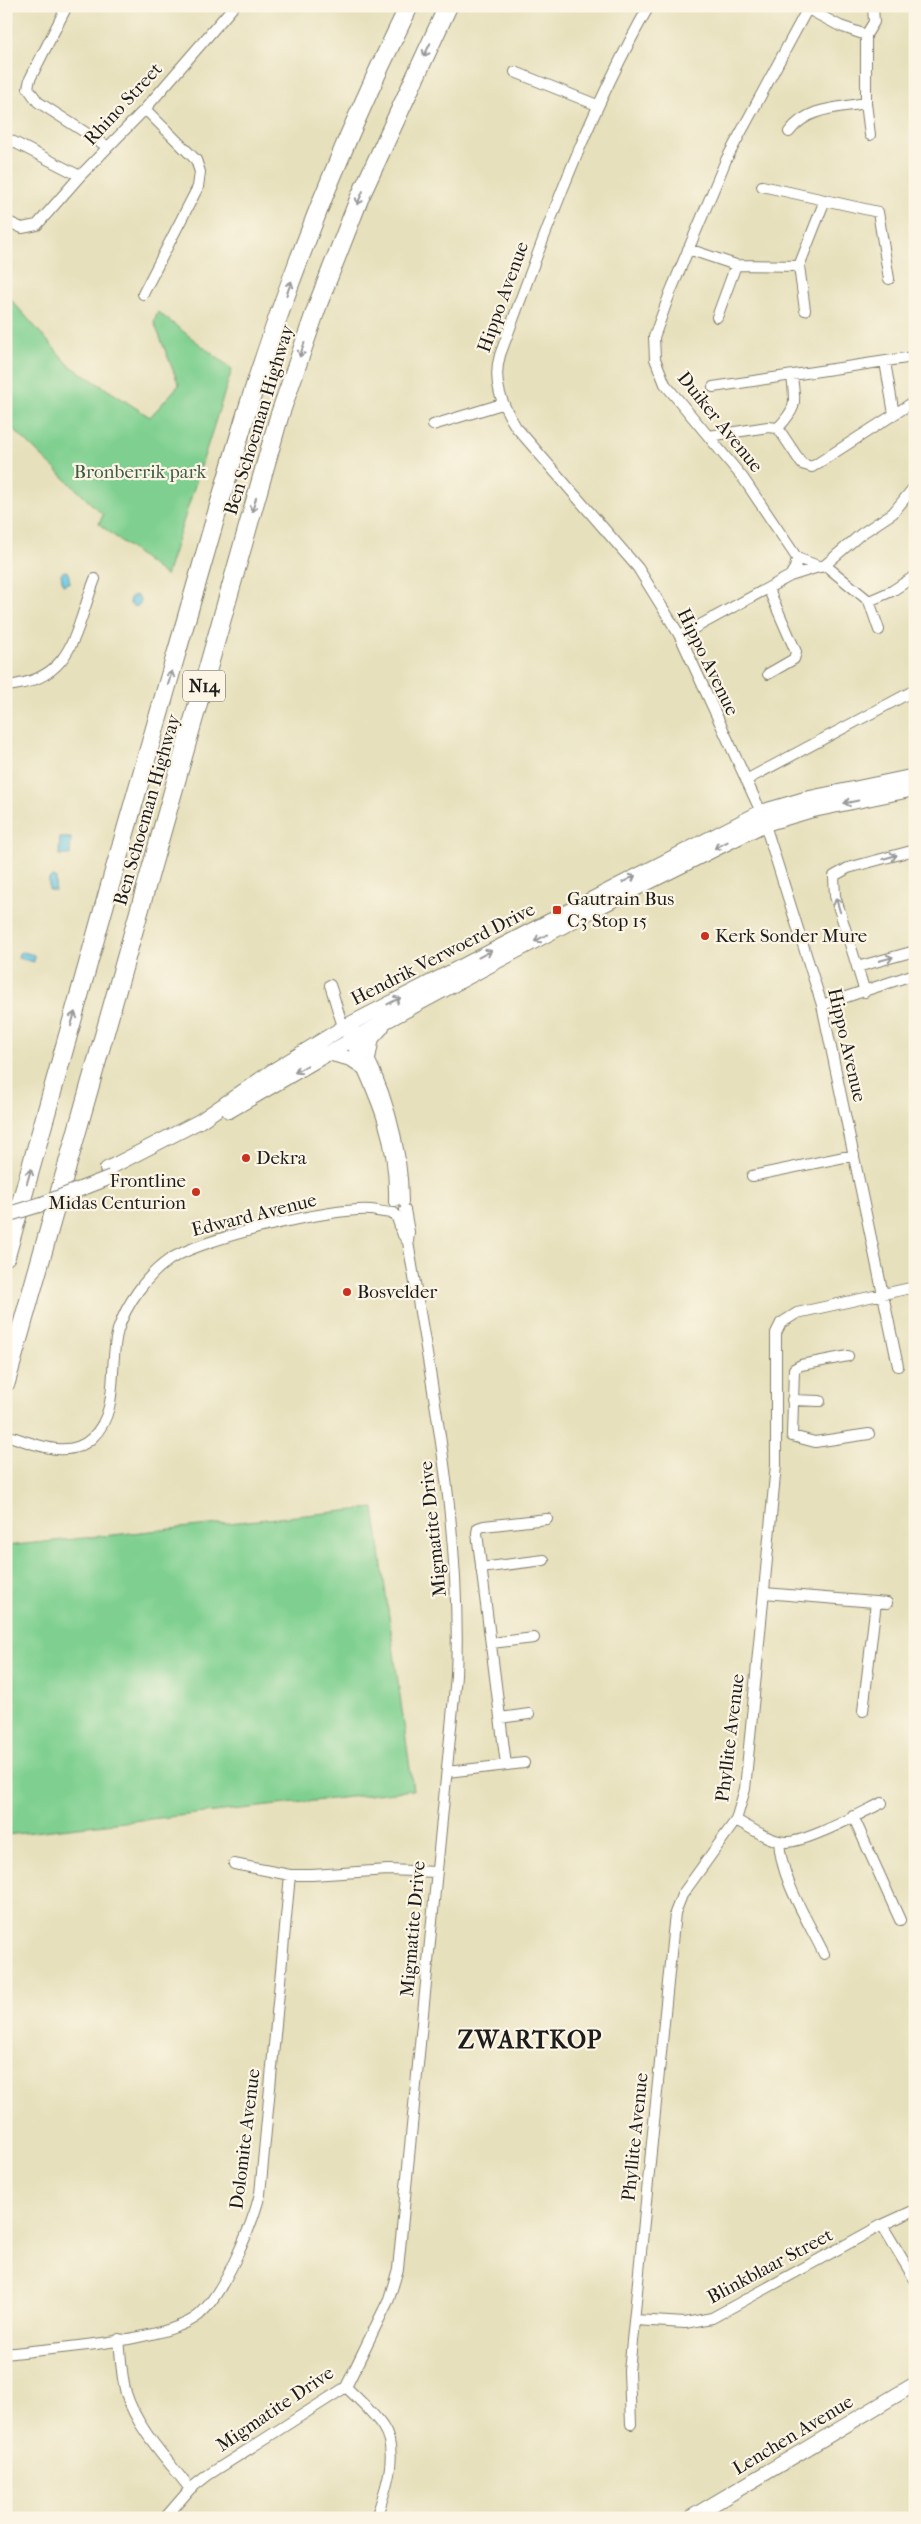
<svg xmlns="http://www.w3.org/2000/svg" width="921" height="2524" font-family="'IM FELL French Canon',serif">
  <rect width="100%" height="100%" fill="#fcf5e5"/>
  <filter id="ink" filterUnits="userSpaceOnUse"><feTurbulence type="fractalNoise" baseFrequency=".02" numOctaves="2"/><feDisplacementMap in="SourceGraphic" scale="10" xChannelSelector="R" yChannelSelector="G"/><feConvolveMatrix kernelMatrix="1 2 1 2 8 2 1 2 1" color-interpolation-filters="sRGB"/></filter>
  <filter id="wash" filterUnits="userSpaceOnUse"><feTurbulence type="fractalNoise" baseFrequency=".0096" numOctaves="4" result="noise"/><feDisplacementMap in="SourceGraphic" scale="20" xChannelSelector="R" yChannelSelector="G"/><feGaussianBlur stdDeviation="1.12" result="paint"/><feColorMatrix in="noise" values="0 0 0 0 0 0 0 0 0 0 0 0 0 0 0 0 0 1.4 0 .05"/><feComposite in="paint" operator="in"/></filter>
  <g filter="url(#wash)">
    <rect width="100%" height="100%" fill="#e6e0bc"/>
    <path fill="#7fd090" stroke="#4e7656" d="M6 294 69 365 150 417 179 385 154 322 158 312 232 369 166 576 99 524 103 515 6 422Z
      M374 1508 413 1790 6 1835V1546Z"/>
    <path fill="#65c6e3" stroke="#407180" d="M64 571 68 572 70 582 63 585 61 574Z
      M129.5 601a5.5 5.5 0 1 1 11 0a5.5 5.5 0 1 1-11 0Z
      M60 838H71L70 855H59Z
      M51 877 56 878 55 891 49 890V879Z
      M23 952 34 955V962L18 958 19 953Z"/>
  </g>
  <g filter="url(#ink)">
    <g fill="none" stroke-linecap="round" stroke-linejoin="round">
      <defs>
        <path id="minor" d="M67 6 30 79 28 88 38 102 108 147
          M649 6C586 117 544 236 500 355 492 382 502 405 516 427L638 568 680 636 761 812 822 1005 898 1366
          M808 9 840 26 866 35
          M515 72 597 105
          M789 132C807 107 838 108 866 103
          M870 135 866 103V35L874 22 873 6
          M6 138 80 176
          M762 186 878 212 889 279
          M6 221 22 228 37 225 80 176 145 109 234 6
          M688 249 736 265 799 266
          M143 294 198 187 200 172 196 160 145 109
          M805 310 799 266 825 200
          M717 317 736 265
          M885 362 894 414
          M713 387 913 357
          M433 425 502 404
          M778 428C798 406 795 404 792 376
          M709 436 768 427 778 428 802 464 812 467 915 401
          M797 558 821 567
          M825 565 869 601 879 630
          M790 576 825 565 861 534 893 513 915 486
          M768 588 796 652 794 659 768 674
          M869 601 892 591 915 576
          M680 636 790 576 795 568 797 558 743 478 665 384 655 359 654 337 670 293 726 160 809 6
          M6 686C74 680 74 632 95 579
          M746 780 915 690
          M857 967 915 951
          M330 985C335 999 338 1014 344 1028 372 1089 396 1132 394 1202
          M865 992 835 896 834 876 848 868 915 850
          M822 1005 915 974
          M355 1031C384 1082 403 1144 403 1202
          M752 1176 854 1155
          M396 1215 403 1235 408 1242
          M848 1356 801 1365 794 1369 792 1436 815 1442 869 1434
          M792 1400 820 1401
          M6 1435C33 1443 68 1461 92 1438 121 1411 108 1364 118 1330 126 1304 147 1275 169 1260 202 1238 332 1207 371 1210 379 1211 386 1213 394 1213
          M481 1568 544 1560
          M764 1593 887 1603
          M491 1643 534 1638
          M863 1711 876 1602
          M500 1718 529 1714
          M506 1765 477 1533 478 1528 484 1526 547 1519
          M447 1772 524 1763
          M853 1816 900 1920
          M736 1820C751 1828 769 1841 785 1842 806 1843 861 1813 882 1803
          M779 1841C781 1880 807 1919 824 1954
          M234 1864 290 1875H312L388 1870 436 1872
          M882 2225 915 2280
          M635 2320 685 2323 712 2318 882 2225 915 2210
          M119 2339C121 2357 121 2376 126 2393 137 2429 168 2460 190 2489
          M6 2354C51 2348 167 2342 199 2315 224 2293 252 2226 260 2194L290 1875
          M346 2387C358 2399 373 2412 383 2427 400 2453 385 2491 376 2518
          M631 2424 629 2371 675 1913 682 1895 736 1820 745 1789 776 1465V1333L781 1323 797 1313 915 1287
          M165 2518 190 2489 208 2475 346 2387 389 2299 398 2269 456 1676C462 1530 432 1386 408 1242L409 1232 405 1210"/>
        <path id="secondary" d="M328 1053 351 1059 363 1067
          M368 1059 372 1038 382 1027
          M229 1111 358 1036 593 910 765 824 809 811 915 789
          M107 1169 200 1121 271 1072 344 1027 761 812 805 799 915 776
          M690 2518 915 2384"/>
        <path id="motorway" d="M6 1256C61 1057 118 857 175 658 199 576 222 493 247 411 290 272 345 136 409 6
          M6 1382 279 417 318 304 359 199 448 6"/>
      </defs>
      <use href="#minor" stroke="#817e6c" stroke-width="12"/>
      <use href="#secondary" stroke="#817e6c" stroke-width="16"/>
      <use href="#motorway" stroke="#817e6c" stroke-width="20"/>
      <use href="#minor" stroke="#fff" stroke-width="10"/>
      <use href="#secondary" stroke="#fff" stroke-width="14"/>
      <use href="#motorway" stroke="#fff" stroke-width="18"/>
      <defs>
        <path id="secondary-bridge" d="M6 1215 42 1204 111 1177"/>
      </defs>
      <use href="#secondary-bridge" stroke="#817e6c" stroke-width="16" stroke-linecap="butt"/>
      <use href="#secondary-bridge" stroke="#fff" stroke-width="14"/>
    </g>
    <defs><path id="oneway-shaft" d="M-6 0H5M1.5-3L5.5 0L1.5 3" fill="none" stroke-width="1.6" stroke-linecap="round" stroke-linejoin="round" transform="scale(1.25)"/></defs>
    <g stroke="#999">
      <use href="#oneway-shaft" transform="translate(427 50) rotate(116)"/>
      <use href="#oneway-shaft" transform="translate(360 198) rotate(113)"/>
      <use href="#oneway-shaft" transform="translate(289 288) rotate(-70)"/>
      <use href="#oneway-shaft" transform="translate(302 350) rotate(109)"/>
      <use href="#oneway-shaft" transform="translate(254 505) rotate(106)"/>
      <use href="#oneway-shaft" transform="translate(170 678) rotate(-74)"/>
      <use href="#oneway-shaft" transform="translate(851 802) rotate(168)"/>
      <use href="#oneway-shaft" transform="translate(721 845) rotate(153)"/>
      <use href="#oneway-shaft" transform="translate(890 857) rotate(-16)"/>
      <use href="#oneway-shaft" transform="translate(629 879) rotate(-27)"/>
      <use href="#oneway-shaft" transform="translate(838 905) rotate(-107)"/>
      <use href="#oneway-shaft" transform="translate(541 938) rotate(152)"/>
      <use href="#oneway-shaft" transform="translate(485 954) rotate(-28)"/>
      <use href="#oneway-shaft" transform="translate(886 959) rotate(-15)"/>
      <use href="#oneway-shaft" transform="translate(394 1001) rotate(-27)"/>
      <use href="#oneway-shaft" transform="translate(73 1019) rotate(-74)"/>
      <use href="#oneway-shaft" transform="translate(301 1069) rotate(150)"/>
      <use href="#oneway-shaft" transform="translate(29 1176) rotate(-74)"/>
    </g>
  </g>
  <g fill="#c8321e" stroke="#fcf5e5" stroke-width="2">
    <rect x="552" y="905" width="10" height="10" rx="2.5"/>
    <circle cx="705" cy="936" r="5"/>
    <circle cx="246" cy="1158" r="5"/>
    <circle cx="196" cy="1192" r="5"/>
    <circle cx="347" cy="1292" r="5"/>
  </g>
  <g text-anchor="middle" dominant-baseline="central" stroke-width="4.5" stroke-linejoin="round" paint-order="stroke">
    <rect fill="#fcf5e5" stroke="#5f5d58" stroke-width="1" x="183" y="670.5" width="42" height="31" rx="4"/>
    <g font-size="18" font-weight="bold" fill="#1c1c1c">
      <text x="204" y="686">N14</text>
    </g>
    <g font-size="19" fill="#1c1c1c" stroke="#fcf5e5">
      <text transform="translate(123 104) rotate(-47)">Rhino Street</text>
      <text transform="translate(503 297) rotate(-70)">Hippo Avenue</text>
      <text transform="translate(259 420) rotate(-73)">Ben Schoeman Highway</text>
      <text transform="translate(720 422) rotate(51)">Duiker Avenue</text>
      <text transform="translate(708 662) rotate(64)">Hippo Avenue</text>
      <text transform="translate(147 810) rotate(-74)">Ben Schoeman Highway</text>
      <text transform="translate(443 954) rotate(-27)">Hendrik Verwoerd Drive</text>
      <text transform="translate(847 1045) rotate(77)">Hippo Avenue</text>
      <text transform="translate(254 1215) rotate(-14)">Edward Avenue</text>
      <text transform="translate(433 1529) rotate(-96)">Migmatite Drive</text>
      <text transform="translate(730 1738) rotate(-83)">Phyllite Avenue</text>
      <text transform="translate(413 1929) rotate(-85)">Migmatite Drive</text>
      <text transform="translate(635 2137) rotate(-84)">Phyllite Avenue</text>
      <text transform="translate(245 2139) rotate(-83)">Dolomite Avenue</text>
      <text transform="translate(770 2266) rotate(-28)">Blinkblaar Street</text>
      <text transform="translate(275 2409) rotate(-34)">Migmatite Drive</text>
      <text transform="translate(793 2435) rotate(-31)">Lenchen Avenue</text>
    </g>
    <g font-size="19" fill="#3f5b45" stroke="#fcf5e5">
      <text x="140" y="472">Bronberrik park</text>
    </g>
    <g font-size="19" fill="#1c1c1c" stroke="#fcf5e5" text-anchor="start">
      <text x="567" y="899">Gautrain Bus<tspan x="567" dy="22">C3 Stop 15</tspan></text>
      <text x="715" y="936">Kerk Sonder Mure</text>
      <text x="256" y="1158">Dekra</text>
      <text x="186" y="1181" text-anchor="end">Frontline<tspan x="186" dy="22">Midas Centurion</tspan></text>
      <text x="357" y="1292">Bosvelder</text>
    </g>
    <g font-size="24" font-weight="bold" letter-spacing="1" fill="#1c1c1c" stroke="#fcf5e5">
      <text x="530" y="2040">ZWARTKOP</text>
    </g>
  </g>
  <rect width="921" height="2524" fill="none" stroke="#fcf5e5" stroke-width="25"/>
</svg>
